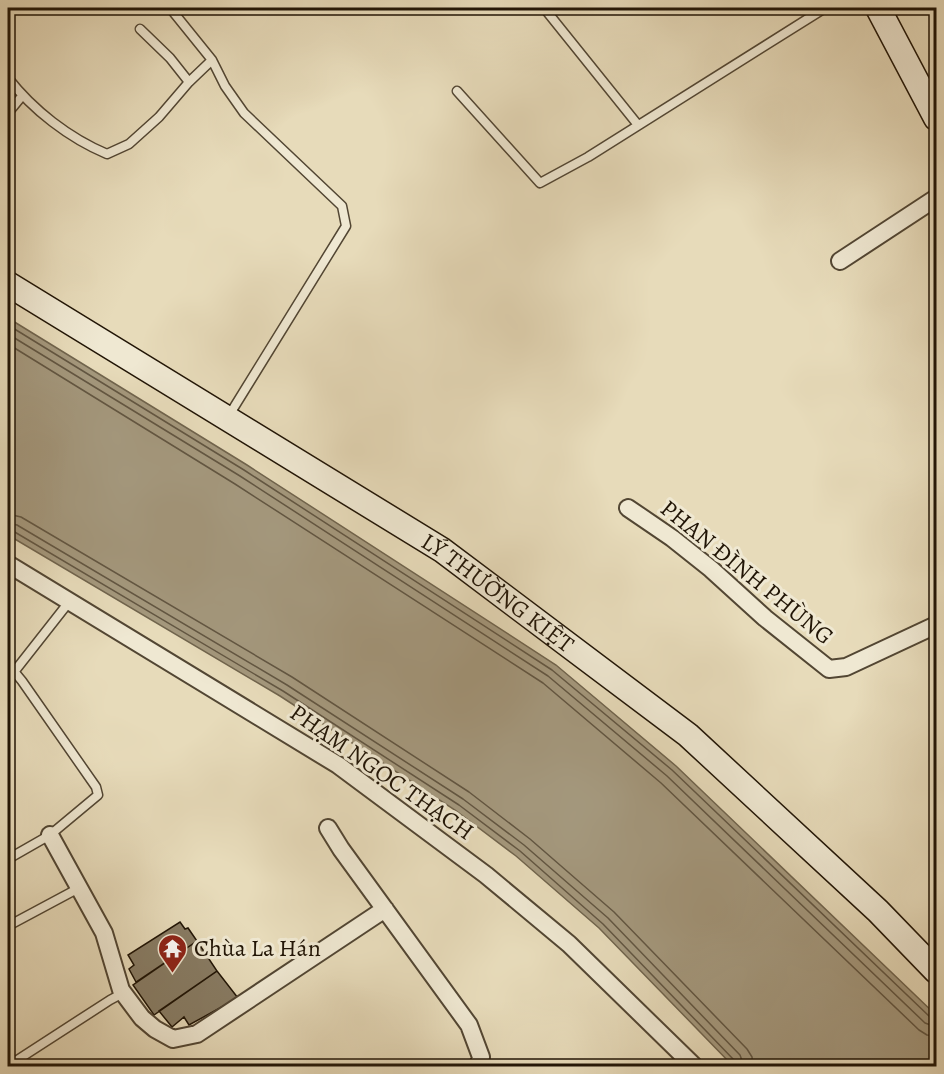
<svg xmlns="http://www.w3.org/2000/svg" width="944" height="1074" font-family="Alegreya,serif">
  <rect width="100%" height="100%" fill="#e7dbba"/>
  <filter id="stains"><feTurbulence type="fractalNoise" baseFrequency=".00333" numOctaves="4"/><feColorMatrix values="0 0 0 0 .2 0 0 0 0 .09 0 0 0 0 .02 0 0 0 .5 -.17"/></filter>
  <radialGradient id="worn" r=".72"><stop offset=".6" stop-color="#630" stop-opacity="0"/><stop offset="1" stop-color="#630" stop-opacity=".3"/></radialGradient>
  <path fill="#a4987d" stroke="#70644d" stroke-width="1.5" d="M8 318 247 465 556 665 676 766 936 1015V1066H733L599 928 516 856 455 810 280 696 8 535Z"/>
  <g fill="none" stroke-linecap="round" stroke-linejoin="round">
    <path stroke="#625642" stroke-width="1.5" d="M8 325 244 470 552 670 672 770 930 1017 936 1019
      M8 334 240 476 548 676 667 776 925 1023 936 1027
      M8 344 235 484 543 683 661 783 919 1030 927 1035 936 1036
      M8 514 21 517 292 677 469 792 530 839 614 912 747 1049 752 1057 753 1066
      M8 523 17 525 287 685 463 799 524 845 608 918 740 1055 744 1066
      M8 530 13 531 283 691 459 805 520 851 603 924 734 1060 736 1066"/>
  </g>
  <path fill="#887c64" stroke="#211506" stroke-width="1.5" d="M180 922 185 929 188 928 197 941 136 982 129 969 134 965 128 955Z
    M197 941 217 971 154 1015 133 985Z
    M217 971 238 998 189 1025 184 1017 172 1027 159 1011Z"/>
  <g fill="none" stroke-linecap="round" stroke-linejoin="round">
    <defs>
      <path id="lane" d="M170 8 212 60 225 86 244 113 342 206 346 226 228 417
        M544 8 638 125
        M8 78C33 110 69 138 107 154L129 144 159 117 189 82 170 58 140 29
        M189 82 212 60
        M457 91 540 183 588 157 825 8
        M8 113 22 96
        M8 664 22 681 96 787 98 795 50 835 8 859
        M8 674 14 672 69 602
        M8 926 79 888
        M8 1066 110 1000 123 993"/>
      <path id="street" d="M840 261 936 198
        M628 508 672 538 711 569 765 618 829 669 846 667 936 625
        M8 564 338 765 486 875 569 944 694 1066
        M328 828 341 849 469 1025 481 1057 478 1066
        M50 835 104 933 121 990 142 1018 155 1029 173 1039 197 1034 385 909"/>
      <g id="secondary">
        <path d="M878 8 936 118"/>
        <path id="s1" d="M8 284 442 550 688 735 878 911 936 971"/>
      </g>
    </defs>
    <use href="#lane" stroke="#524633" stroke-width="11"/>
    <use href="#street" stroke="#524633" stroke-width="20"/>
    <use href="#secondary" stroke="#211506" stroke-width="27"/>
    <use href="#lane" stroke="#efe8d2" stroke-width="8"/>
    <use href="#street" stroke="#efe8d2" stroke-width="16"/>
    <use href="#secondary" stroke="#efe8d2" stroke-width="24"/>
  </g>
  <defs>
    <symbol id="temple-pin" viewBox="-11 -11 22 30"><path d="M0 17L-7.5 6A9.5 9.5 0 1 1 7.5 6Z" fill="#8f2418" stroke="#efe8d2"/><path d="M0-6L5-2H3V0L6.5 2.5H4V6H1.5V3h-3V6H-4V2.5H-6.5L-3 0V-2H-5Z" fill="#fff"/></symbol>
  </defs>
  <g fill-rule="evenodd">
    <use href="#temple-pin" x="156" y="932" width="33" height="45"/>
  </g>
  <g text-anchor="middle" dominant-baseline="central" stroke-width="6" stroke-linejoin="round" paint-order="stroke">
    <g font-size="24" fill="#211506" stroke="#efe8d2">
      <text transform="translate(747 572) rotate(39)">PHAN ĐÌNH PHÙNG</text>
      <text stroke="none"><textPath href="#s1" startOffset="579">LÝ THƯỜNG KIỆT</textPath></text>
      <text transform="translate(382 772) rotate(35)">PHẠM NGỌC THẠCH</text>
    </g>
    <g font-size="24" fill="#211506" stroke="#efe8d2" text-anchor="start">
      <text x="194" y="948">Chùa La Hán</text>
    </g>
  </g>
  <rect width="944" height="1074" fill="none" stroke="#e7dbba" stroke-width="30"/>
  <rect x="9" y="9" width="926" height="1056" fill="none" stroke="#211506" stroke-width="3"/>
  <rect x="15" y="15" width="914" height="1044" fill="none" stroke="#211506" stroke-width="1.5"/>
  <rect width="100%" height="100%" filter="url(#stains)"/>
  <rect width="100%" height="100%" fill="url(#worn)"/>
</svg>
